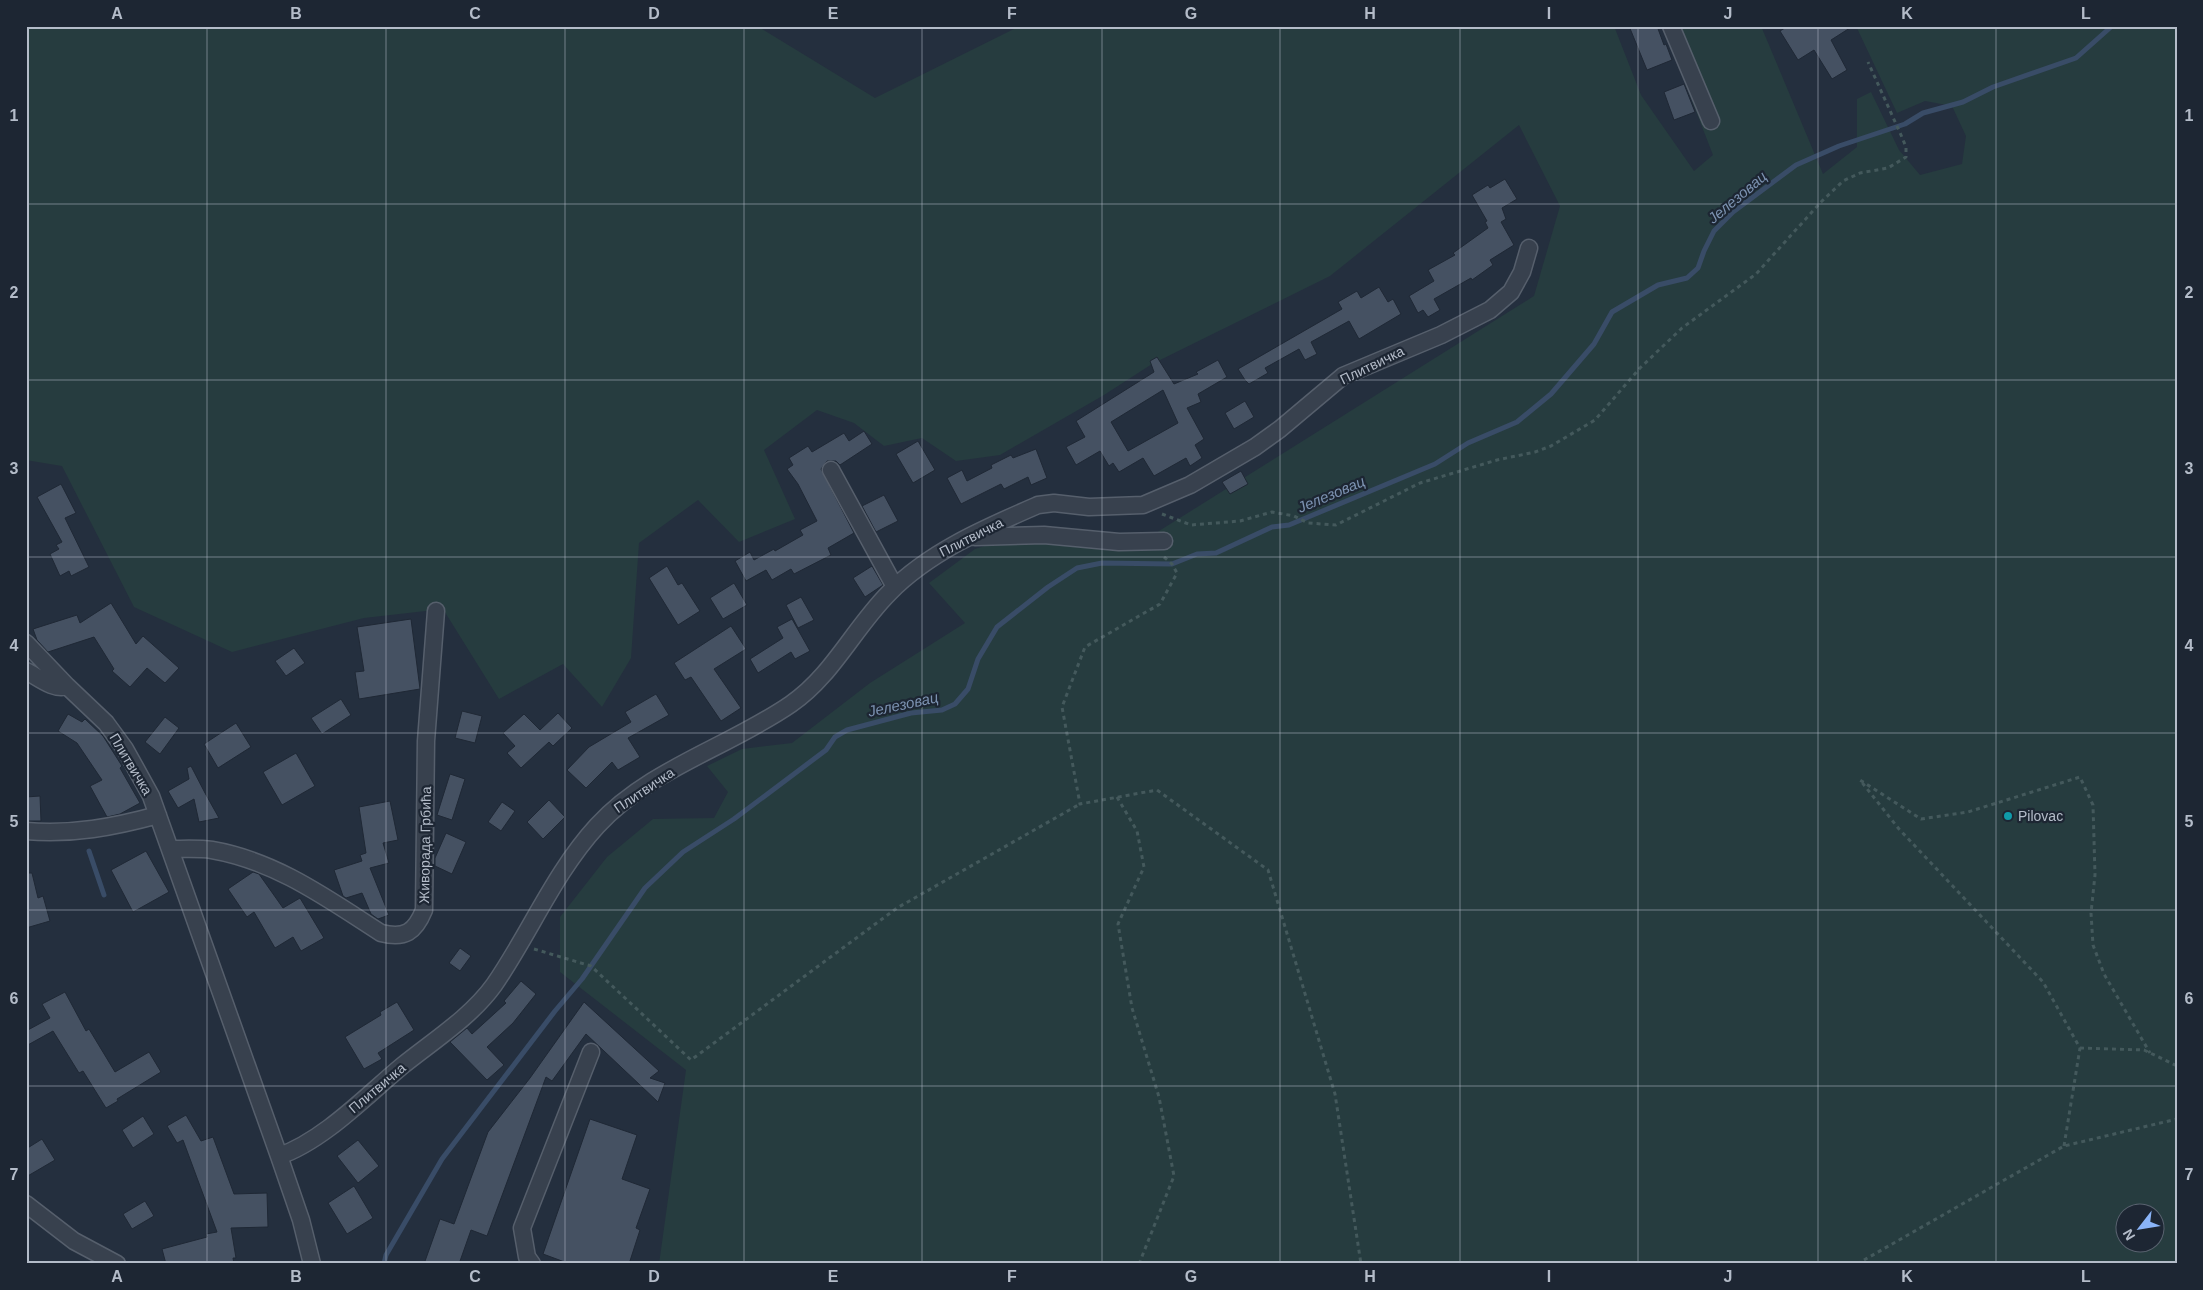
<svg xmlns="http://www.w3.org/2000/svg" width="2203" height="1290" font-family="Arial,sans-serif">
  <rect width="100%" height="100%" fill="#242f3e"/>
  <path fill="#263c3f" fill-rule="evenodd" d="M26 26H757L875 98 1020 26H1614L1641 95 1694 171 1713 155 1663 26H1761L1823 174 1857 147V99L1871 92 1899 150 1920 175 1962 164 1966 136 1952 106 1925 101 1897 113 1856 26H2177V1264H659L686 1070 560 972V917L607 857 653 819 714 818 728 792 707 766 742 749 792 743 870 683 965 623 929 583 975 549 1042 528 1151 536 1534 296 1560 206 1519 125 1330 276 1152 364 1104 395 1000 455 956 461 922 438 884 446 854 423 817 410 764 450 795 519 739 542 698 500 639 543 631 658 602 707 563 664 499 699 443 609 364 618 232 652 134 607 62 466 26 460ZM2126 1212H2156V1242H2126Z"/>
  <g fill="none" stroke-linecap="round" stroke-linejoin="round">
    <path stroke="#394c67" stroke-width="5" d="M89 851 104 895
      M384 1264 386 1255 442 1159 555 1011 582 979 645 888 683 852 734 819 826 750 835 737 847 730 911 713 942 710 955 704 968 689 978 659 997 627 1048 587 1077 568 1102 563 1172 564 1197 554 1216 553 1272 527 1289 525 1435 464 1468 443 1517 422 1551 394 1594 344 1612 312 1658 285 1687 278 1698 268 1704 251 1714 231 1733 212 1796 165 1839 146 1905 124 1923 113 1963 102 1993 87 2076 58 2112 26"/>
  </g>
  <path fill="#455162" stroke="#1f2835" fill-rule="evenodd" d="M1629 26H1657L1664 45 1666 44 1672 60 1647 70Z
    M1788 26H1853L1831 40 1847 70 1832 79 1814 50 1798 60 1780 31Z
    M1684 84 1695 112 1674 120 1664 92Z
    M1505 179 1517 199 1502 208 1506 219 1501 222 1514 245 1490 260 1493 265 1472 280 1471 278 1434 299 1440 310 1428 317 1423 310 1418 313 1409 296 1434 281 1428 270 1455 255 1453 253 1488 228 1485 222 1487 221 1472 195 1488 185 1490 188Z
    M1379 287 1388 302 1393 299 1401 314 1359 339 1349 321 1311 342 1317 354 1305 360 1299 349 1265 368 1268 373 1249 384 1245 380 1238 369 1342 309 1338 302 1357 291 1361 298Z
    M1157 357 1174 384 1198 374 1196 372 1218 360 1227 377 1198 394 1201 402 1187 408 1204 439 1195 445 1202 458 1190 466 1186 458 1154 476 1143 458 1119 472 1113 463 1109 466 1100 451 1076 465 1066 447 1085 437 1076 421 1154 372 1150 361ZM1163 390 1178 423 1128 451 1111 422Z
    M1245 401 1254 417 1234 429 1225 413Z
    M864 431 872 444 840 465 836 461H827L821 469 854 533 828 548 831 555 794 574 791 569 772 580 766 570 746 581 735 561 750 552 754 560 774 549 775 551 803 535 800 530 817 521 798 484 787 469 793 465 789 458 808 446 812 452 844 433 849 441Z
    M918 441 935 470 913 483 896 454Z
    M1036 449 1047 478 1031 485 1028 477 1004 489 1001 484 961 504 947 478 962 470 967 481 992 468 991 465 1011 455 1013 458Z
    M1241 471 1248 484 1230 494 1222 482Z
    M61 484 76 513 65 518 89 567 71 576 69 571 60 576 50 554 59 549 56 545 62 542 37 497Z
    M884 495 898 521 876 532 862 506Z
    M667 566 678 585 682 583 700 611 678 625 649 578Z
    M872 566 883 585 865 597 853 578Z
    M734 583 747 605 723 619 710 598Z
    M801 597 814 620 798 628 786 605Z
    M111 603 136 644 143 636 179 668 165 683 147 668 130 687 112 671 114 669 94 637 48 652 37 640 33 629 77 615 80 623Z
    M411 619 420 689 359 699 355 672 364 671 357 627Z
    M792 619 810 651 795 659 791 652 758 673 750 659 783 638 777 627Z
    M731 626 746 649 714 669 741 708 721 721 691 677 685 680 674 663Z
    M294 648 305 663 286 676 275 661Z
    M656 694 669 715 628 738 640 757 618 770 612 762 586 788 567 770 589 747 631 722 625 712Z
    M341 699 351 715 322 734 311 718Z
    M462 711 482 716 475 743 455 738Z
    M558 713 572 728 553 746 549 742 521 768 507 753 515 746 503 733 524 714 540 730Z
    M68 714 82 722 85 719 103 736 122 766 120 768 140 803 120 814 107 817 90 786 102 780 77 743 58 731Z
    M165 717 179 728 160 754 145 742Z
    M236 723 251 747 218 768 204 744Z
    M296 753 315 786 282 805 263 772Z
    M191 766 205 793 219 818 199 822 194 799 178 808 168 791 189 779 187 768Z
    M450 774 465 779 452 820 437 815Z
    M40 796 41 821H26V797Z
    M549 800 565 817 543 839 527 822Z
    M390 801 398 840 383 843 389 863 370 868 389 915 378 919 371 914 362 893 346 898 343 896 334 870 362 861 360 855 366 853 359 807Z
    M502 802 515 811 501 831 488 822Z
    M446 833 466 842 452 874 435 866V858Z
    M146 851 169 892 133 912 111 870Z
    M253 872 259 874 283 908 300 898 324 938 301 951 293 937 275 948 254 912 247 917 228 889Z
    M26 873H32L38 898 43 896 50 921 26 928Z
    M460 948 471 956 460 971 449 963Z
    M521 981 536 994 513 1023 487 1047 504 1065 487 1080 450 1042 467 1028 472 1034 506 1003 504 1001Z
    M65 992 86 1031 89 1029 115 1072 149 1052 161 1072 117 1099 118 1101 106 1108 83 1071 79 1073 53 1031 26 1046V1031L50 1018 42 1004Z
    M397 1002 414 1030 378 1053 382 1059 364 1069 345 1037 381 1015 380 1012Z
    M584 1002 659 1071 650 1078 665 1083 658 1102 586 1034 552 1081 546 1077 487 1236 471 1230 459 1264H424L440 1219 454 1224 488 1132 530 1078Z
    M186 1115 201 1141 213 1137 234 1194 267 1193 268 1227 231 1228 236 1258H233L234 1264H166L162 1249 207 1237 206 1234 217 1232 183 1140 177 1143 167 1126Z
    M143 1116 154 1134 133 1148 122 1130Z
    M590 1119 637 1135 622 1179 650 1189 636 1228 640 1230 629 1264H570L543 1254Z
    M42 1139 55 1160 26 1177V1149Z
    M358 1140 379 1166 358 1183 337 1156Z
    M354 1186 373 1218 347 1234 328 1203Z
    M145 1201 154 1216 132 1229 123 1214Z"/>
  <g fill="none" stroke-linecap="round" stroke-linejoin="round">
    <defs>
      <path id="minor" d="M1671 26 1711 121
        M831 470 895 587
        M975 537 1044 535 1119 542 1164 541
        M26 643 67 686 106 723 125 749 151 796 279 1156 301 1220 312 1264
        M26 671C38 677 54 691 67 686
        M26 831C72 835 114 827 158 815
        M170 849C184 849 199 848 212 850 276 861 328 899 381 933 405 939 415 932 424 910L426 741 436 611
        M279 1156C323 1141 366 1096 402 1066 433 1041 471 1017 494 985 530 933 554 873 597 826 649 769 729 747 791 704 832 676 854 628 889 593 929 552 985 528 1038 505L1054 503 1089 507 1143 505 1190 485 1255 447 1280 429 1343 376 1441 335 1490 310 1511 292 1522 272 1529 248
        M26 1204 74 1241 117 1264
        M532 1264 527 1257 522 1228 591 1052"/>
    </defs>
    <use href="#minor" stroke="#565f6c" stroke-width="19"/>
    <path stroke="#44595c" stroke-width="3" stroke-dasharray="4 4" stroke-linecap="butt" d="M1162 514 1191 525 1240 521 1272 512 1294 516 1308 523 1336 525 1420 483 1497 460 1535 452 1551 446 1595 420 1640 368 1682 328 1756 274 1821 202 1843 181 1860 173 1888 168 1906 157V147L1901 135 1868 62
      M1164 557 1172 564 1177 573 1160 604 1085 647 1062 707 1080 804 1157 790 1268 870 1335 1094 1361 1264
      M1117 797 1137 831 1144 867 1118 924 1132 1008 1159 1097 1174 1176 1139 1264
      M534 949 591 966 691 1060 897 908 1080 804
      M2080 1048 2144 1050 2177 1066
      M2064 1146 2080 1048 2043 982 1899 829 1860 780 1921 819 1968 812 2080 777 2093 805 2095 875 2091 913 2093 945 2104 974 2150 1053
      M1857 1264 2064 1146 2177 1119"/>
    <use href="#minor" stroke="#38414e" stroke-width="16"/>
  </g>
  <path fill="none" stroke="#b4bcc9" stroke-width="1" stroke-opacity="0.55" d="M207 26V1264M386 26V1264M565 26V1264M744 26V1264M922 26V1264M1102 26V1264M1280 26V1264M1460 26V1264M1638 26V1264M1818 26V1264M1996 26V1264M26 204H2177M26 380H2177M26 557H2177M26 733H2177M26 910H2177M26 1086H2177"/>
  <circle fill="#0f9aa8" stroke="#1d2633" stroke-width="2" cx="2008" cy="816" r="5"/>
  <g text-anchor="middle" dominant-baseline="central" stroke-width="4.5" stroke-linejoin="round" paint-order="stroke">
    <g font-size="14" fill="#b4bcc9" stroke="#1d2633">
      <text transform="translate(1372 365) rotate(-26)">Плитвичка</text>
      <text transform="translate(971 537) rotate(-27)">Плитвичка</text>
      <text transform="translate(131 764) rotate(59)">Плитвичка</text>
      <text transform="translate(644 790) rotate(-34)">Плитвичка</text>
      <text transform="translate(425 845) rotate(-89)">Живорада Грбића</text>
      <text transform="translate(377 1088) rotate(-40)">Плитвичка</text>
    </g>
    <g font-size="14" fill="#b4bcc9" stroke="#1d2633" text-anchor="start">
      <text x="2018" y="816">Pilovac</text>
    </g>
    <g font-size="15" font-style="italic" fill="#7c92b1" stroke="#1d2633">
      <text transform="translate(1737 197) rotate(-40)">Јелезовац</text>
      <text transform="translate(1331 494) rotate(-23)">Јелезовац</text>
      <text transform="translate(903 704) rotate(-12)">Јелезовац</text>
    </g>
  </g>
  <rect width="2203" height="1290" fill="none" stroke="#1d2633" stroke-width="55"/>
  <g transform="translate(2140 1228) rotate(239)"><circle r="24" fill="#1d2633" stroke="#59626f"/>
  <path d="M0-4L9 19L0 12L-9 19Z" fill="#8ab4f8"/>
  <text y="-8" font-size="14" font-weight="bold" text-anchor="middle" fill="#b4bcc9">N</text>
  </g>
  <rect x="28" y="28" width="2148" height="1234" fill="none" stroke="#b4bcc9" stroke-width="2"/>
  <g font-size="16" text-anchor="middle" font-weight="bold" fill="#b4bcc9">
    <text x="117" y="19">A</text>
    <text x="296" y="19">B</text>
    <text x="475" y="19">C</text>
    <text x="654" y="19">D</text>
    <text x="833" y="19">E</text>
    <text x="1012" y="19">F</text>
    <text x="1191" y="19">G</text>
    <text x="1370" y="19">H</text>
    <text x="1549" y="19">I</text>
    <text x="1728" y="19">J</text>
    <text x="1907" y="19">K</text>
    <text x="2086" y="19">L</text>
    <text x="14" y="121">1</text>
    <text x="2189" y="121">1</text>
    <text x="14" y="298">2</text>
    <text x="2189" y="298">2</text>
    <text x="14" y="474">3</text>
    <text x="2189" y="474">3</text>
    <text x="14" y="651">4</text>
    <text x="2189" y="651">4</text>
    <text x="14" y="827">5</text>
    <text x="2189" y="827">5</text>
    <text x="14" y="1004">6</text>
    <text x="2189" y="1004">6</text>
    <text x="14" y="1180">7</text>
    <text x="2189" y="1180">7</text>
    <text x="117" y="1282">A</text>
    <text x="296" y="1282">B</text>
    <text x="475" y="1282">C</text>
    <text x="654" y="1282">D</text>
    <text x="833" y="1282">E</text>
    <text x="1012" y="1282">F</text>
    <text x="1191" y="1282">G</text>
    <text x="1370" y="1282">H</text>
    <text x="1549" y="1282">I</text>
    <text x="1728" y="1282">J</text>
    <text x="1907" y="1282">K</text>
    <text x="2086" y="1282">L</text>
  </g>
</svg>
